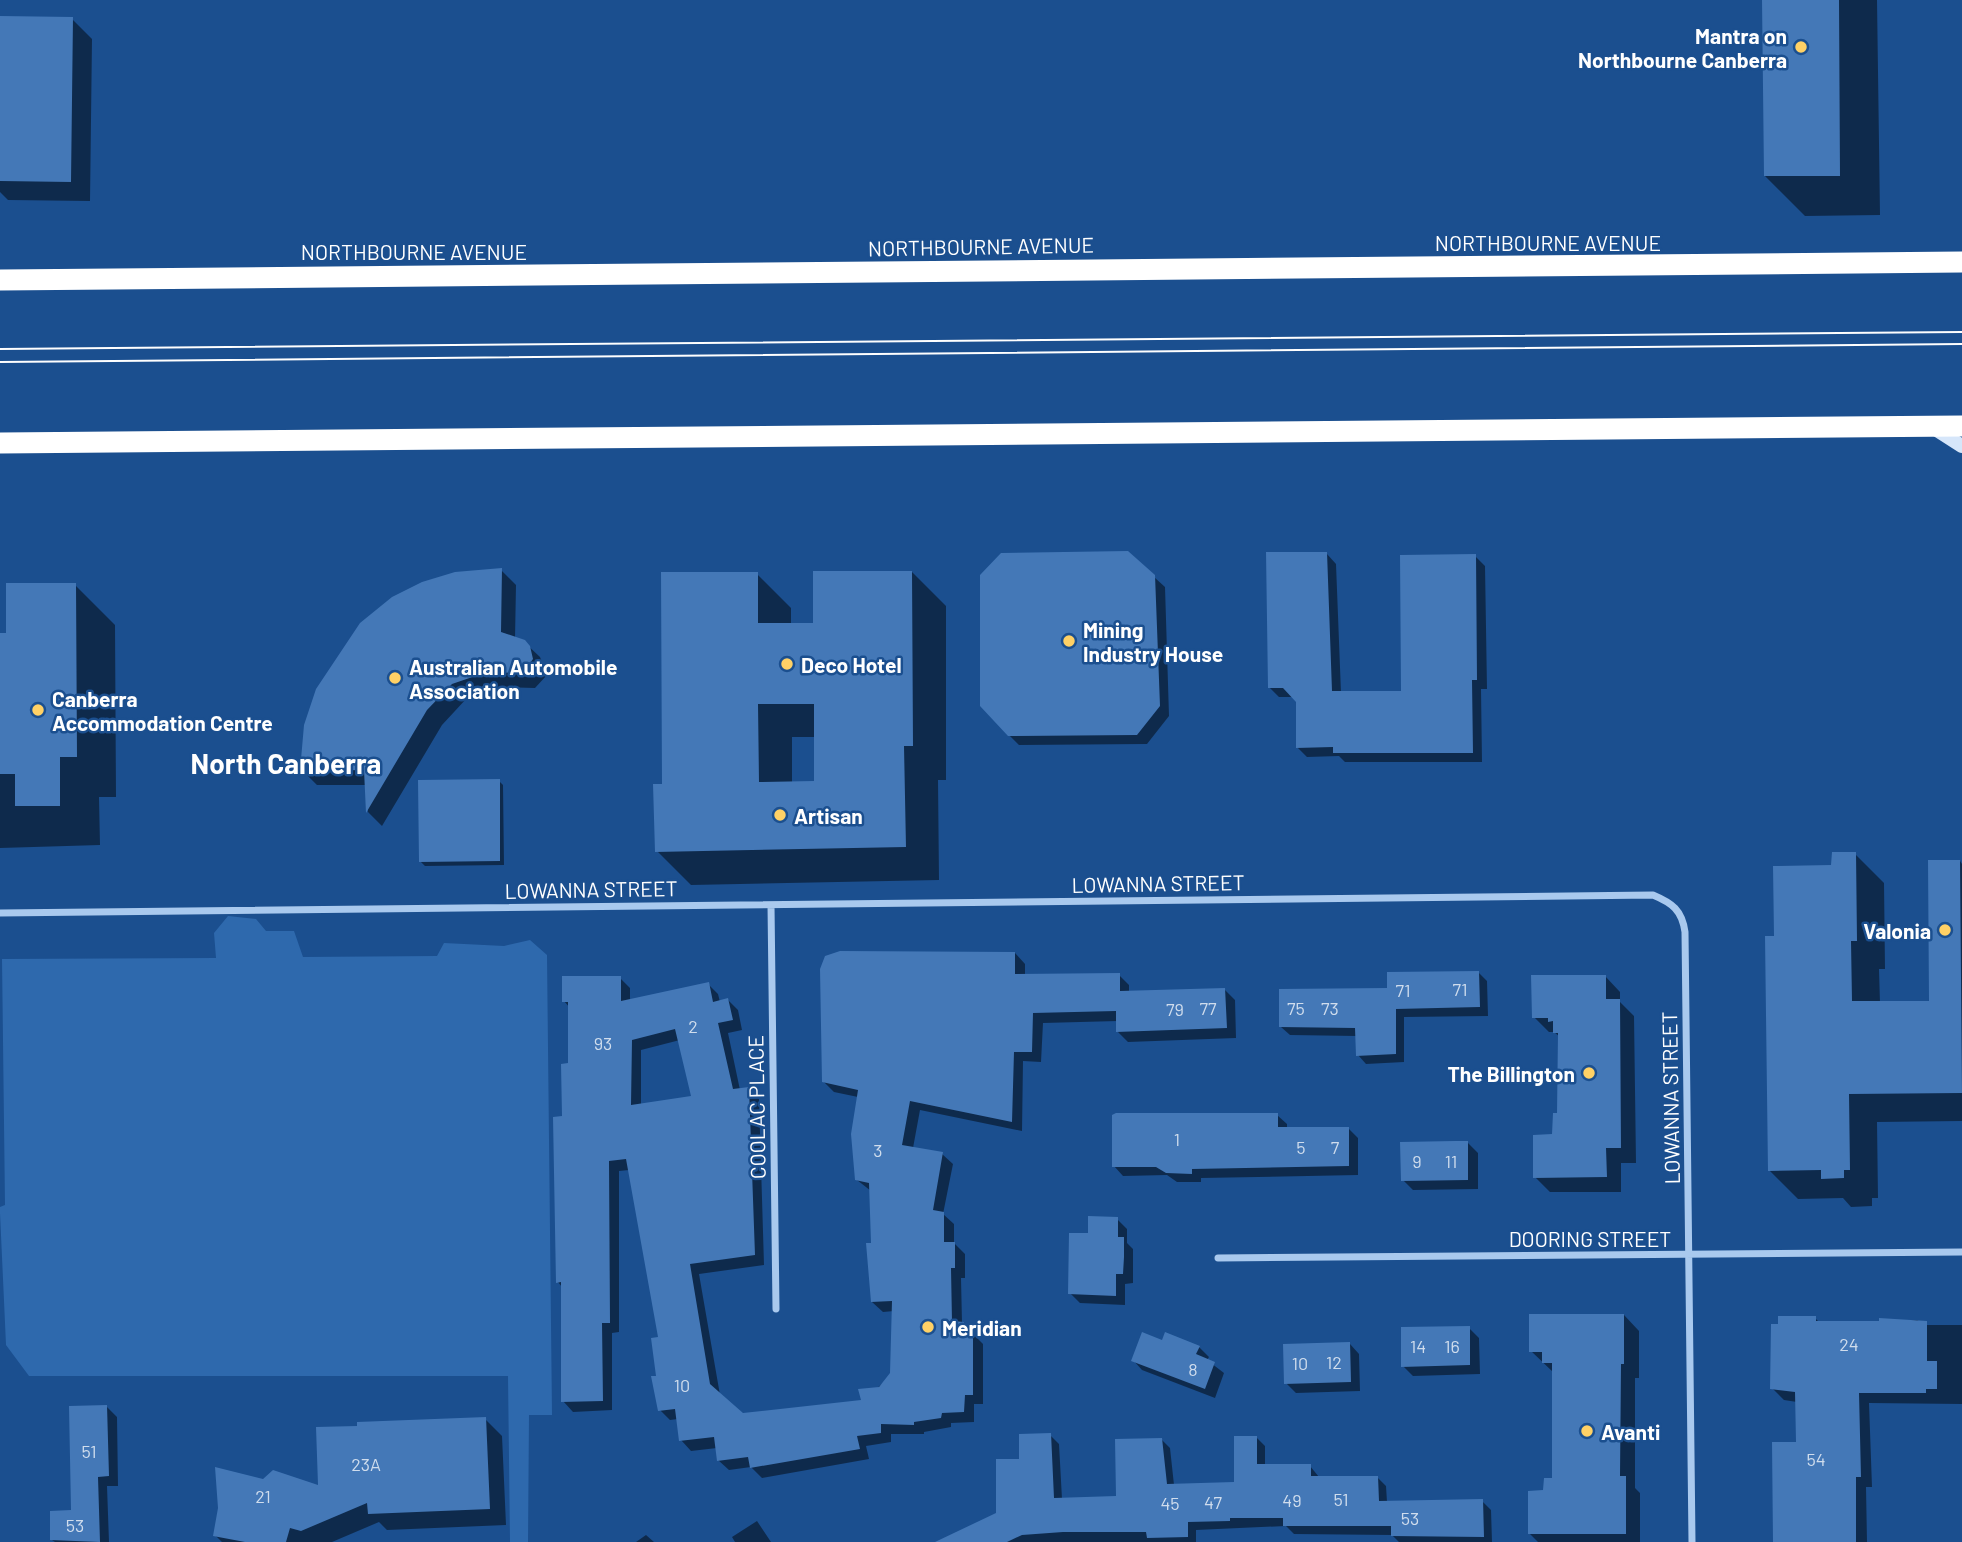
<svg xmlns="http://www.w3.org/2000/svg" width="1962" height="1542" font-family="Barlow,sans-serif">
  <rect width="100%" height="100%" fill="#1b4f8f"/>
  <path fill="#2e69ad" d="M228 916 256 919 266 931H294L303 957 437 956 444 943 504 946 530 940 547 955 552 1415H529L528 1542H510L508 1376H29L6 1345 0 1213V1207L5 1205 2 959 216 958 214 933Z"/>
  <path fill="#0007" fill-rule="evenodd" d="M1764 0H1877L1880 215 1805 216 1765 176Z
    M0 18 72 19 92 39 90 201 8 200 0 192Z
    M1327 554 1336 564 1341 693 1402 692 1475 556 1485 566 1487 689H1481L1482 762H1345L1339 756 1307 757 1297 747 1298 702 1294 697H1279L1269 687Z
    M501 570 516 585 515 639 524 642 540 657 547 675 535 688 503 687 467 698 442 725 382 826 368 812 367 785H317L302 770 317 690 361 625Z
    M912 572 946 606V780H938L939 880 691 885 657 851 663 786 757 574 791 608V625H815ZM792 737H816V783H792Z
    M1154 577 1165 587 1169 716 1147 744 1019 745 1009 735Z
    M75 585 115 625 116 797H99L100 845 0 848V635H7Z
    M499 781 503 785 504 865 425 866 420 861Z
    M1855 854 1884 883 1885 969H1879L1880 1003H1931L1960 861 1962 864V1121L1877 1122 1878 1198H1872V1206L1851 1207 1843 1198 1798 1199 1769 1170 1776 938 1833 867Z
    M1015 953 1025 964V976L1119 975 1129 985V992L1224 989 1235 1000 1236 1038 1128 1042 1118 1032V1021L1043 1023 1041 1062 1023 1061 1022 1131 920 1110 913 1148 942 1154 953 1164 943 1214 954 1224V1243L965 1254V1278H961L962 1323 983 1344V1404H974V1422L951 1423V1427L924 1432V1434H891V1442L866 1446 869 1459 762 1478 751 1467 729 1470 718 1460 717 1448 691 1451 681 1440 678 1419 670 1420 660 1410V1338L629 1170 619 1171V1332L612 1333V1410L573 1412 563 1401 562 1287 558 1282 563 1117 570 1065V1008L564 1001 620 978 630 988V1001L708 984 718 994 720 1002 728 1000 738 1010 742 1030 728 1033 740 1090 749 1089 759 1099 764 1265 699 1274 720 1395 742 1415 863 1402 892 1374 894 1311 883 1312 872 1302 871 1191 857 1180 858 1097 834 1092 824 1082ZM680 1040 693 1097 641 1105V1050Z
    M1478 972 1487 981 1488 1016 1404 1017V1062L1366 1064 1358 1055 1357 1036 1290 1035 1281 1027 1389 990Z
    M1605 976 1620 992V1002L1634 1016 1636 1163H1621V1192H1550L1535 1177 1554 1136 1559 1115 1560 1037 1554 1032H1549L1534 1017Z
    M1277 1115 1287 1124V1129H1349L1358 1138V1175L1201 1178V1182H1177L1167 1175 1123 1176 1114 1166Z
    M1468 1143 1478 1153V1189L1413 1190 1403 1180Z
    M1117 1219 1127 1229V1243L1133 1249V1283L1125 1284V1305L1080 1303 1070 1293 1089 1235Z
    M1624 1315 1639 1331V1378H1635V1488L1640 1493V1542H1538L1530 1534 1545 1492 1554 1480V1373L1531 1351Z
    M1815 1318 1820 1323 1917 1320 1926 1325H1962V1404L1869 1403 1872 1487H1866L1867 1542H1774L1798 1443 1797 1402 1784 1400 1772 1388Z
    M1469 1328 1479 1338 1480 1374 1413 1376 1403 1366Z
    M1163 1342 1199 1347 1209 1357 1207 1360 1224 1373 1215 1398 1142 1370 1133 1360Z
    M1350 1344 1359 1354 1360 1391 1296 1393 1286 1383Z
    M107 1407 117 1417 118 1486H107L109 1542H55L52 1540 72 1512Z
    M485 1419 502 1436 506 1525 387 1530 379 1522 332 1542H222L215 1535 264 1481 320 1488Z
    M1050 1435 1059 1444 1062 1499 1118 1498 1161 1439 1170 1448 1174 1485 1236 1484 1256 1437 1265 1446V1466H1310L1319 1477H1377L1386 1486 1387 1502 1482 1501 1491 1510 1492 1542H1399L1392 1535 1294 1534 1286 1526 1196 1530V1542H939L998 1514 1021 1460Z
    M757 1521 771 1542H735L732 1537Z
    M646 1535 654 1542H636Z"/>
  <path fill="#4478b7" fill-rule="evenodd" d="M1762 0H1839L1840 176H1764Z
    M0 16 73 17 71 182 0 181Z
    M1128 551 1155 575 1160 706 1137 735 1008 736 980 706V575L1001 553Z
    M1266 552H1327L1332 691H1401L1400 555 1476 554 1477 680H1472L1473 753H1333V747L1296 748V702L1283 688H1268Z
    M502 568 501 632 525 640 530 646 533 659 525 670 519 673 487 672 452 684 427 710 366 813 364 770 300 771 304 725 316 689 360 623 392 597 422 582 455 572Z
    M813 571H912L913 746H904L906 847 655 852 653 784H662L661 572H758V623H813ZM758 704H814V781L759 782Z
    M6 583H76L77 757H60V806H15V774H0V633H6Z
    M500 779V861L419 862 418 780Z
    M1832 852H1856L1857 941H1851L1852 1001H1929L1928 860H1960L1962 1093 1849 1094 1850 1170H1844V1178L1821 1179V1170L1768 1171 1765 936H1774L1773 866 1831 865Z
    M840 951 1015 952V974L1120 973V991L1225 988 1227 1028 1116 1032V1011L1033 1013 1032 1052H1014L1012 1122 910 1101 902 1145 943 1152 933 1210 944 1212V1242H955V1268H951L952 1321 964 1322V1332H973V1395H965L964 1412 942 1413 941 1418 914 1422V1425L881 1424V1433L857 1436 860 1449 750 1468 748 1457 717 1461 714 1437 679 1441 675 1409 658 1411 651 1376H656L651 1338 658 1337 626 1159 609 1161 610 1323H602L603 1401 561 1402V1282L556 1283 553 1117 562 1116 561 1064 568 1063V1002H562V976H621V1001L709 982 713 1002 728 998 733 1020 718 1023 733 1089 749 1087 755 1255 690 1264 710 1384 743 1413 861 1400 858 1389 879 1387 890 1373 892 1301 871 1302 866 1243H871L869 1183 855 1180 851 1134 858 1090 822 1082 820 969 825 956ZM675 1029 691 1096 631 1105 632 1040Z
    M1479 971 1480 1007 1396 1009V1054L1356 1056 1355 1028 1279 1027V989L1387 988V972Z
    M1531 975H1606V999H1620L1621 1148H1606L1607 1177 1533 1178V1135L1552 1134 1553 1113H1557L1558 1033H1553V1021L1548 1022V1018H1532Z
    M1116 1113H1278V1127H1349V1166L1192 1169V1174L1166 1173 1156 1167H1112V1115Z
    M1455 1141H1468V1180L1401 1181 1400 1142Z
    M1088 1216 1118 1217V1237H1124V1257L1123 1274H1116V1296L1068 1294 1069 1233H1088Z
    M1529 1314H1624V1364H1621L1620 1476H1626V1534H1528V1491L1543 1490 1544 1478H1552V1363H1542V1352H1529Z
    M1778 1316H1816V1321H1879V1318L1927 1321V1361H1937V1389H1926V1393H1859L1861 1477H1856V1542H1773L1772 1442H1796L1795 1392 1770 1389 1771 1324H1778Z
    M1470 1326V1365L1401 1367V1327Z
    M1142 1332 1162 1340 1165 1332 1200 1346 1196 1354 1215 1362 1205 1389 1131 1361Z
    M1350 1342 1351 1382 1284 1384 1283 1344Z
    M107 1405 109 1476 98 1477 100 1542 50 1540V1511L71 1510 69 1406Z
    M486 1417 490 1509 368 1514 367 1503 301 1531 290 1528 286 1542H245L213 1536 218 1508 215 1467 263 1479 273 1470 318 1485 316 1427 357 1426V1422Z
    M1051 1433 1054 1498 1116 1496 1115 1439 1162 1438 1167 1484 1234 1482V1436H1257V1464H1311V1476H1378L1379 1501 1483 1499 1484 1537 1391 1536V1526H1283V1518H1230V1521L1188 1522V1537L1147 1538 1146 1532H1063L1022 1535 1007 1542H935L996 1513V1459H1019V1434Z"/>
  <g fill="none" stroke-linecap="round" stroke-linejoin="round">
    <path stroke="#a9c9ee" stroke-width="7" d="M771 905 776 1309
      M0 913 1653 895C1672 903 1682 910 1685 932L1692 1542
      M1218 1258 1962 1252"/>
    <path stroke="#d6e6fa" stroke-width="14" d="M1934 428 1962 446"/>
    <path stroke="#fff" stroke-width="21" d="M0 280 1962 262
      M0 443 1962 426"/>
    <path stroke="#fff" stroke-width="2" d="M0 349 1962 332
      M0 362 1962 344"/>
  </g>
  <g fill="#ffd166" stroke="#1b4f8f" stroke-width="2.5">
    <circle cx="1801" cy="47" r="7"/>
    <circle cx="1069" cy="641" r="7"/>
    <circle cx="787" cy="664" r="7"/>
    <circle cx="395" cy="678" r="7"/>
    <circle cx="38" cy="710" r="7"/>
    <circle cx="780" cy="815" r="7"/>
    <circle cx="1945" cy="930" r="7"/>
    <circle cx="1589" cy="1073" r="7"/>
    <circle cx="928" cy="1327" r="7"/>
    <circle cx="1587" cy="1431" r="7"/>
  </g>
  <g text-anchor="middle" dominant-baseline="central" stroke-width="5" stroke-linejoin="round" paint-order="stroke">
    <g font-size="18" fill="#d0dded">
      <text x="1460" y="989">71</text>
      <text x="1403" y="990">71</text>
      <text x="1208" y="1008">77</text>
      <text x="1296" y="1008">75</text>
      <text x="1330" y="1008">73</text>
      <text x="1175" y="1009">79</text>
      <text x="693" y="1026">2</text>
      <text x="603" y="1043">93</text>
      <text x="1177" y="1139">1</text>
      <text x="1301" y="1147">5</text>
      <text x="1335" y="1147">7</text>
      <text x="878" y="1150">3</text>
      <text x="1417" y="1161">9</text>
      <text x="1451" y="1161">11</text>
      <text x="1849" y="1344">24</text>
      <text x="1418" y="1346">14</text>
      <text x="1452" y="1346">16</text>
      <text x="1334" y="1362">12</text>
      <text x="1300" y="1363">10</text>
      <text x="1193" y="1369">8</text>
      <text x="682" y="1385">10</text>
      <text x="89" y="1451">51</text>
      <text x="1816" y="1459">54</text>
      <text x="366" y="1464">23A</text>
      <text x="263" y="1496">21</text>
      <text x="1341" y="1499">51</text>
      <text x="1292" y="1500">49</text>
      <text x="1213" y="1502">47</text>
      <text x="1170" y="1503">45</text>
      <text x="1410" y="1518">53</text>
      <text x="75" y="1525">53</text>
    </g>
    <g font-size="21" font-weight="bold" fill="#fff" stroke="#1b4f8f" text-anchor="start">
      <text x="1787" y="35" text-anchor="end">Mantra on<tspan x="1787" dy="24">Northbourne Canberra</tspan></text>
      <text x="1083" y="629">Mining<tspan x="1083" dy="24">Industry House</tspan></text>
      <text x="801" y="664">Deco Hotel</text>
      <text x="409" y="666">Australian Automobile<tspan x="409" dy="24">Association</tspan></text>
      <text x="52" y="698">Canberra<tspan x="52" dy="24">Accommodation Centre</tspan></text>
      <text x="794" y="815">Artisan</text>
      <text x="1931" y="930" text-anchor="end">Valonia</text>
      <text x="1575" y="1073" text-anchor="end">The Billington</text>
      <text x="942" y="1327">Meridian</text>
      <text x="1601" y="1431">Avanti</text>
    </g>
    <g font-size="21" fill="#fff" stroke="#1b4f8f">
      <text x="1548" y="242">NORTHBOURNE AVENUE</text>
      <text transform="translate(981 246) rotate(-1)">NORTHBOURNE AVENUE</text>
      <text x="414" y="251">NORTHBOURNE AVENUE</text>
      <text transform="translate(1158 883) rotate(-1)">LOWANNA STREET</text>
      <text transform="translate(591 889) rotate(-1)">LOWANNA STREET</text>
      <text transform="translate(1670 1098) rotate(-91)">LOWANNA STREET</text>
      <text transform="translate(756 1107) rotate(-91)">COOLAC PLACE</text>
      <text x="1590" y="1238">DOORING STREET</text>
    </g>
    <g font-size="28" font-weight="bold" fill="#fff" stroke="#1b4f8f">
      <text x="286" y="763">North Canberra</text>
    </g>
  </g>
</svg>
